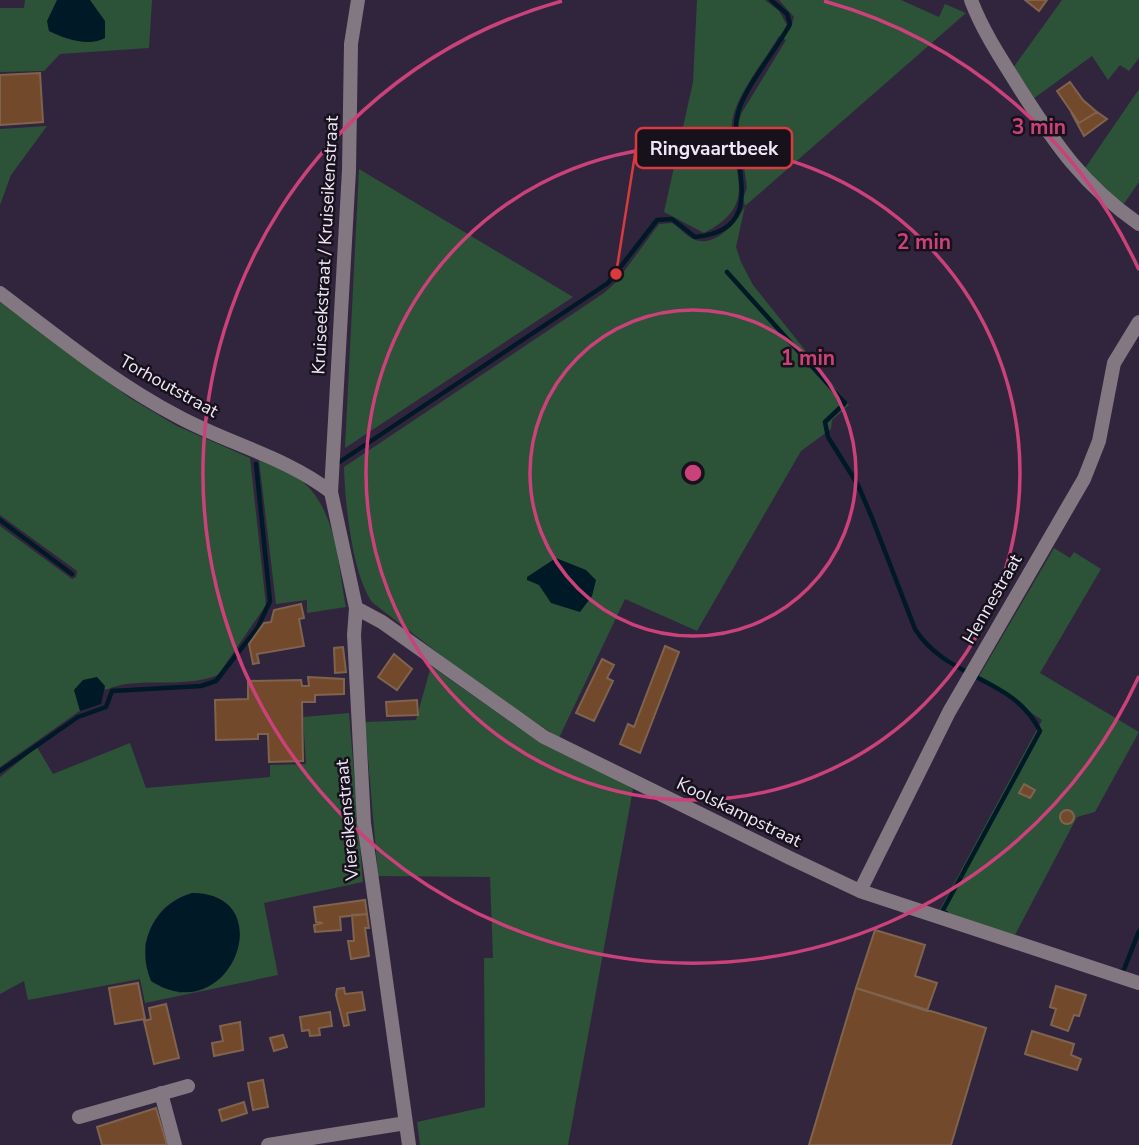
<svg xmlns="http://www.w3.org/2000/svg" width="1139" height="1145" font-family="'Nunito Sans',sans-serif">
  <rect width="100%" height="100%" fill="#31253e"/>
  <path fill="#2c5238" fill-rule="evenodd" d="M25 0H152L149 48 60 54 44 71 0 72V8H24Z
    M697 0H765L779 11 790 30 794 17 779 0H901L939 17 945 4 966 13 745 206 736 247 741 262 753 285 849 405 832 420 831 429 801 451 697 631 625 599 559 738 472 679 373 603C352 576 345 502 344 467L604 293 616 282 659 224 672 223C679 227 686 236 693 239 716 249 736 222 745 206L743 198 747 188 738 124 741 114 786 40 779 36C765 60 744 85 735 110 718 159 771 200 704 233L664 212 693 82Z
    M1062 0H1139V58L1129 71 1120 65 1108 80 1092 56 1033 99 1013 68Z
    M1139 89V182L1123 205 1083 171Z
    M47 126 11 175 0 205V129Z
    M359 169 573 297 345 448Z
    M0 302 130 398 177 426 250 458 266 605 218 675C180 690 137 675 106 690L99 684 81 710 0 767V526L72 579 76 577 77 571 0 515Z
    M259 460C273 467 292 472 303 482 337 511 338 567 346 607L307 613V600L276 604Z
    M1054 548 1070 558 1074 552 1101 569 1040 673 1139 732 1095 812 1077 817 1015 935 938 913 1042 720 978 678Z
    M431 666 515 725 633 789 568 1145H420L417 1122 485 1107 484 958H493L490 877 378 876 365 722 416 720Z
    M349 713 363 882 264 903 278 975 145 1003 140 979 28 1000 24 981 0 994V777L37 747 53 774 130 743 146 788 270 777V765L306 764 303 717ZM192 893C211 893 224 902 236 916L181 993 161 987 145 945C154 917 163 902 192 893Z"/>
  <path fill="#001926" d="M57 0H90L105 21V38C89 47 65 39 49 31L47 21Z
    M556 558 586 570 596 580 592 596 580 612 551 603 539 585 527 580V577Z
    M97 677 105 686 101 704 80 711 74 690 83 680Z
    M192 893C283 893 230 1032 151 981 135 943 154 905 192 893Z"/>
  <g fill="none" stroke-linecap="round" stroke-linejoin="round">
    <path stroke="#001926" stroke-width="4.5" d="M727 272 845 403 825 422 828 437 858 485 872 518 915 629C947 680 1013 676 1040 731L942 912 946 913
      M338 463 608 283 657 220 672 219 695 237C774 230 726 156 738 113 744 88 777 49 790 24L787 14 771 0
      M0 520 72 574
      M0 771 78 717 106 707 112 691 201 686 216 681 258 627 270 601 256 464
      M1120 971 1123 972 1139 931"/>
  </g>
  <path fill="#724a2b" stroke="#7f634e" stroke-width="2" d="M1025 0H1047L1039 11Z
    M40 73 43 122 0 125V75Z
    M1070 82 1083 100 1097 112 1079 123 1057 91Z
    M1071 112 1079 123 1097 112 1107 119 1084 136Z
    M301 604 304 618 299 619 304 646 257 654 259 663 253 664 249 644 264 623 271 622 274 610Z
    M665 646 679 652 640 753 620 744 628 724 634 727Z
    M343 647 346 672 335 673 334 648Z
    M394 654 412 669 397 690 378 677Z
    M602 659 614 665 607 678 613 681 594 721 576 713Z
    M308 677 344 679V694L315 695V702H302L303 761 269 762 268 734H258V739L216 740 215 700 248 699V681L301 680 302 686H309Z
    M417 700 418 715 387 716 386 702Z
    M1024 784 1035 790 1030 798 1019 793Z
    M1060 817a7 7 0 1 1 14 0a7 7 0 1 1-14 0Z
    M365 900 367 914 340 917 341 930 315 932 314 925 323 923 316 922 314 907Z
    M367 914 369 928H365L369 956 351 959 348 941H354L352 915Z
    M875 930 925 945 915 976 937 983 927 1011 856 988Z
    M138 983 145 1019 115 1024 109 988Z
    M1056 986 1086 995 1079 1016 1074 1015 1068 1031 1051 1025 1056 1009 1050 1007Z
    M344 988 345 994 362 992 365 1010 347 1013 349 1025 344 1026 336 995 337 989Z
    M856 988 986 1028 951 1145H809Z
    M166 1004 179 1058 154 1064 144 1021 151 1019 149 1008Z
    M330 1012 332 1026 319 1028 320 1035 310 1036 309 1030 302 1031 300 1017Z
    M240 1022 243 1050 214 1056 212 1043 223 1041 220 1026Z
    M1032 1031 1074 1044 1071 1055 1081 1059 1077 1070 1025 1054Z
    M283 1035 287 1047 274 1051 270 1038Z
    M263 1080 268 1107 253 1110 248 1083Z
    M244 1102 247 1113 222 1121 219 1110Z
    M156 1108 167 1145H102L97 1127Z"/>
  <g fill="none" stroke-linecap="round" stroke-linejoin="round">
    <path stroke="#837781" stroke-width="14" d="M358 0 351 44 349 170 331 492 356 608 354 635 364 823 409 1145
      M971 0C983 32 1002 60 1020 89 1055 144 1084 186 1139 224
      M0 293C58 337 114 383 179 417 229 444 286 457 331 492
      M356 608 382 622 544 737 790 858 860 891 1139 983
      M860 891 949 712 1084 479 1099 441 1114 363 1139 322
      M161 1093 175 1145
      M79 1117 188 1086
      M268 1145 406 1123"/>
  </g>
  <g fill="none" stroke="#cb417a" stroke-width="3.5">
    <circle cx="693" cy="473" r="163"/>
    <circle cx="693" cy="473" r="327"/>
    <path d="M1139 676A490 490 0 1 1 562 1M824 1A490 490 0 0 1 1139 270"/>
  </g>
  <g text-anchor="middle" dominant-baseline="central" stroke-width="5" stroke-linejoin="round" paint-order="stroke">
    <g font-size="18" fill="#efe7f8" stroke="#17111c">
      <text transform="translate(325 245) rotate(-87)">Kruiseekstraat / Kruiseikenstraat</text>
      <text transform="translate(169 386) rotate(29)">Torhoutstraat</text>
      <text transform="translate(992 599) rotate(-60)">Hennestraat</text>
      <text transform="translate(739 812) rotate(26)">Koolskampstraat</text>
      <text transform="translate(347 820) rotate(-95)">Viereikenstraat</text>
    </g>
  </g>
  <circle cx="693" cy="473" r="10" fill="#cb417a" stroke="#17111c" stroke-width="3.5"/>
  <g font-size="21" text-anchor="middle" font-weight="bold" fill="#cb417a" stroke="#17111c" stroke-width="5" stroke-linejoin="round" paint-order="stroke">
    <text x="1039" y="134">3 min</text>
    <text x="924" y="249">2 min</text>
    <text x="808" y="365">1 min</text>
  </g>
  <path fill="none" stroke="#d83b3d" stroke-width="2.5" d="M616 274L636 148"/>
  <circle fill="#d83b3d" stroke="#17111c" stroke-width="2.5" cx="616" cy="274" r="7"/>
  <rect fill="#17111c" stroke="#d83b3d" stroke-width="2.5" x="636" y="128" width="156" height="40" rx="7"/>
  <g font-size="19" text-anchor="middle" font-weight="bold" fill="#efe7f8">
    <text x="714" y="155">Ringvaartbeek</text>
  </g>
</svg>
